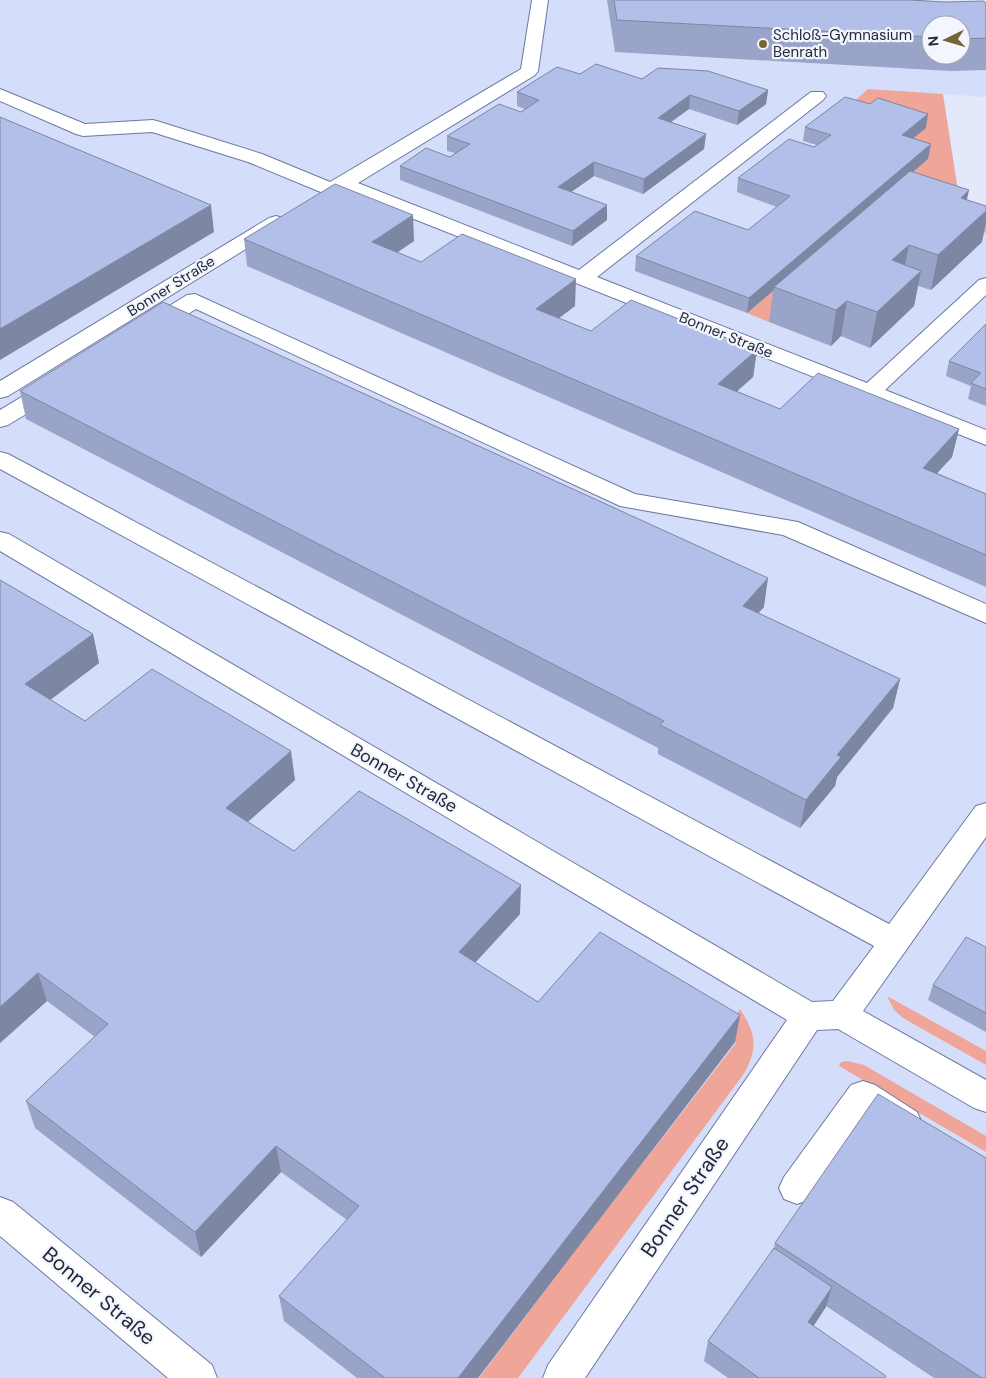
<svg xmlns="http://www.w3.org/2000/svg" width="986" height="1378" font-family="'DM Sans',sans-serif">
  <rect width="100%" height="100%" fill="#e3e9fa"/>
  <path fill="#d4defb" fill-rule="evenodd" d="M0 0H850L986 7V97L943 94 962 217 986 219V1378H0ZM931 25H961V55H931Z"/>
  <path fill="#efa698" d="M868 89 943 94 962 217 986 219V233L904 205 769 322 747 313 928 159 900 149 925 128 851 104Z
    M887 996 986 1051V1065L903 1018 894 1010Z
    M740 1009C757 1035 758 1049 743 1075L518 1378H479L597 1222 736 1043 723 1033Z
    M847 1061 864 1065 986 1136V1152L839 1066 841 1062Z"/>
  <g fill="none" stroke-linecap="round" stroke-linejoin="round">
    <defs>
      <path id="minor" d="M532 0H548L538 71 535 75 358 183 579 270 811 92H823L826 96 823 100 597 277 867 383 979 280 986 278V295L885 390 986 430V445L343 191 330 195 323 193 248 162 152 132 83 136 76 134 0 101V89L85 124 153 120 160 122 262 154 330 182 521 69Z
        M276 216 283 218 286 222 283 226 8 396 0 398V381L269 218Z
        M195 294 635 494 798 522 986 604V623L783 535 620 506 196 309 156 334 148 336 140 334 137 329 140 324 187 295Z
        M56 379 64 381 67 386 64 391 8 425 0 427V410L48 381Z
        M0 452 8 454 889 924 976 806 986 803V837L863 1011 986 1080V1112L974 1108 838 1029 817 1030 585 1378H543L548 1365 787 1020 0 551V532L9 534 812 1002 833 1001 874 946 0 469Z
        M863 1081 875 1085 917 1112 922 1123 917 1134 905 1138 893 1134 867 1117 810 1199 797 1204 784 1199 779 1188 784 1177 851 1085Z
        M0 1197 13 1202 212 1365 217 1378H168L0 1236Z"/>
    </defs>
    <use href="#minor" stroke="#6d799e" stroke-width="2"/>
    <use href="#minor" fill="#fff" fill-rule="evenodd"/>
  </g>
  <path fill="#99a4c8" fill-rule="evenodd" d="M607 0H910L986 4V70L951 71 615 52ZM931 25H961V55H931Z
    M580 74 768 90 766 104 737 125 689 109 671 122 706 134 704 149 643 194 594 176 571 192 607 220 572 246 400 180V166L450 157 455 153 447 151V136L521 112 525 109 517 106V92Z
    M805 127 926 128 913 138 928 159 913 172 967 200 982 242 931 290 918 286 914 306 870 348 841 336 831 346 769 322 773 291 747 313 635 271 636 256 748 230 777 207 737 192 738 178 814 147 817 145 803 141Z
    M244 239 414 241 397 252 421 262 575 306 559 318 591 331 757 350 753 377 737 391 780 409 959 429 952 457 937 473 986 494V587L247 266Z
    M986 324V406L968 399 971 386 946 376 949 361Z
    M20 391 764 607 758 613 900 679 893 708 837 777 835 786 800 828 658 754V748L26 419Z
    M0 580 93 634 99 663 50 700 85 721 295 780 247 822 294 851 520 914 475 963 538 1002 740 1015 735 1042 478 1378H357L284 1321 279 1296 347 1220 281 1172 201 1257 35 1128 26 1101 95 1037 47 1001 0 1043Z
    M986 947V1032L928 1000 933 985Z
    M775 1243 986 1378H934L826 1306 813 1326 885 1378H728L704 1361 708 1341 774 1248Z"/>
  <path fill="#7d86a2" d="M768 90 766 104 737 125 739 111Z
    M690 95 689 109 657 132 658 118Z
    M928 114 926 128 900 149 902 135Z
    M706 134 704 149 643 194 644 179Z
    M931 144 928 159 777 288 774 287 773 291 747 313 749 298Z
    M594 162V176L557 202 558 187Z
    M969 190 962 224 961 198Z
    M211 205 214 232 0 360V329Z
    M607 205V220L572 246 573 231Z
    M986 211V223L982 242 931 290 938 255Z
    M413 215 414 241 373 269 372 242Z
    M909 245 902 280 892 260Z
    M921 271 914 306 870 348 877 312Z
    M576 279 575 306 535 336 536 309Z
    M847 301 841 336 831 346 836 310Z
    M757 350 753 377 715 411 718 384Z
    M959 429 952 457 916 496 923 468Z
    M768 578 764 607 739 634 743 606Z
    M93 634 99 663 33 713 25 684Z
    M900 679 893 708 837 777 835 786 800 828 806 800 837 755Z
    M291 751 295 780 231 837 226 808Z
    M521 885 520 914 459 980V952Z
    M38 973 47 1001 0 1043V1007Z
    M740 1015 735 1042 478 1378H458Z
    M276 1146 281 1172 201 1257 195 1232Z
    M832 1287 826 1307 803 1342 808 1322Z"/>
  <path fill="#b2bfe8" stroke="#7d86a2" d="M614 0H910L945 2 984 1 986 4V38L961 39V25H931V37L617 20Z
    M596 64 642 79 658 68 708 71 768 90 739 111 690 95 658 118 706 134 644 179 594 162 558 187 607 205 573 231 400 166 426 148 450 157 470 144 447 136 499 104 521 112 539 100 517 92 557 67 580 74Z
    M845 97 870 104 878 98 928 114 902 135 931 144 749 298 636 256 695 211 748 230 790 196 738 178 789 139 814 147 831 135 805 127Z
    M0 117 211 205 0 329Z
    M910 171 969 190 961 198 986 206V211L938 255 909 245 892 260 921 271 877 312 847 301 836 310 774 287Z
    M335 184 413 215 372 242 421 262 462 234 576 279 536 309 591 331 631 300 757 350 718 384 780 409 818 373 959 429 923 468 986 494V555L244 239Z
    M163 302 768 578 743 606 900 679 837 755 841 757 806 800 660 725 664 721 20 391Z
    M986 324V389L971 383 981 373 949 361Z
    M0 580 93 634 25 684 85 721 152 669 291 751 226 808 294 851 359 791 521 885 459 952 538 1002 600 932 740 1015 458 1378H385L279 1296 359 1206 276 1146 195 1232 26 1101 108 1024 38 973 0 1007Z
    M966 937 986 947V1013L933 985Z
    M878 1094 986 1158V1378H982L775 1243Z
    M774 1248 832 1287 808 1322 886 1376 885 1378H759L708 1341Z"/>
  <circle fill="#756532" stroke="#f3f6ff" stroke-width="2" cx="763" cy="44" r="5"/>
  <g text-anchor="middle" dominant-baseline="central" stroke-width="4.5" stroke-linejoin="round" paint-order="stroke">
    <g font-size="15" fill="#252a39" stroke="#f3f6ff" text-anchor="start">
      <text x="773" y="35">Schloß-Gymnasium<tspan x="773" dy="17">Benrath</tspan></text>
    </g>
    <g font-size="15" fill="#252a39" stroke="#f3f6ff">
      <text transform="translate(171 286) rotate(-32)">Bonner Straße</text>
      <text transform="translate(726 335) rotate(22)">Bonner Straße</text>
    </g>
    <g font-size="18" fill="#252a39" stroke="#f3f6ff">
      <text transform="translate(404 778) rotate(30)">Bonner Straße</text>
    </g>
    <g font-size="21" fill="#252a39" stroke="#f3f6ff">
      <text transform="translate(685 1197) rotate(-56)">Bonner Straße</text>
      <text transform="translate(99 1296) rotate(40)">Bonner Straße</text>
    </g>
  </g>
  <g transform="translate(946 40) rotate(265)"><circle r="24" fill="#f3f6ff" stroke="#a1a4b0"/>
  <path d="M0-4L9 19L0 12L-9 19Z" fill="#756532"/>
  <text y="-8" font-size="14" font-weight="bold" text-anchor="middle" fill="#252a39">N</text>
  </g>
</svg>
